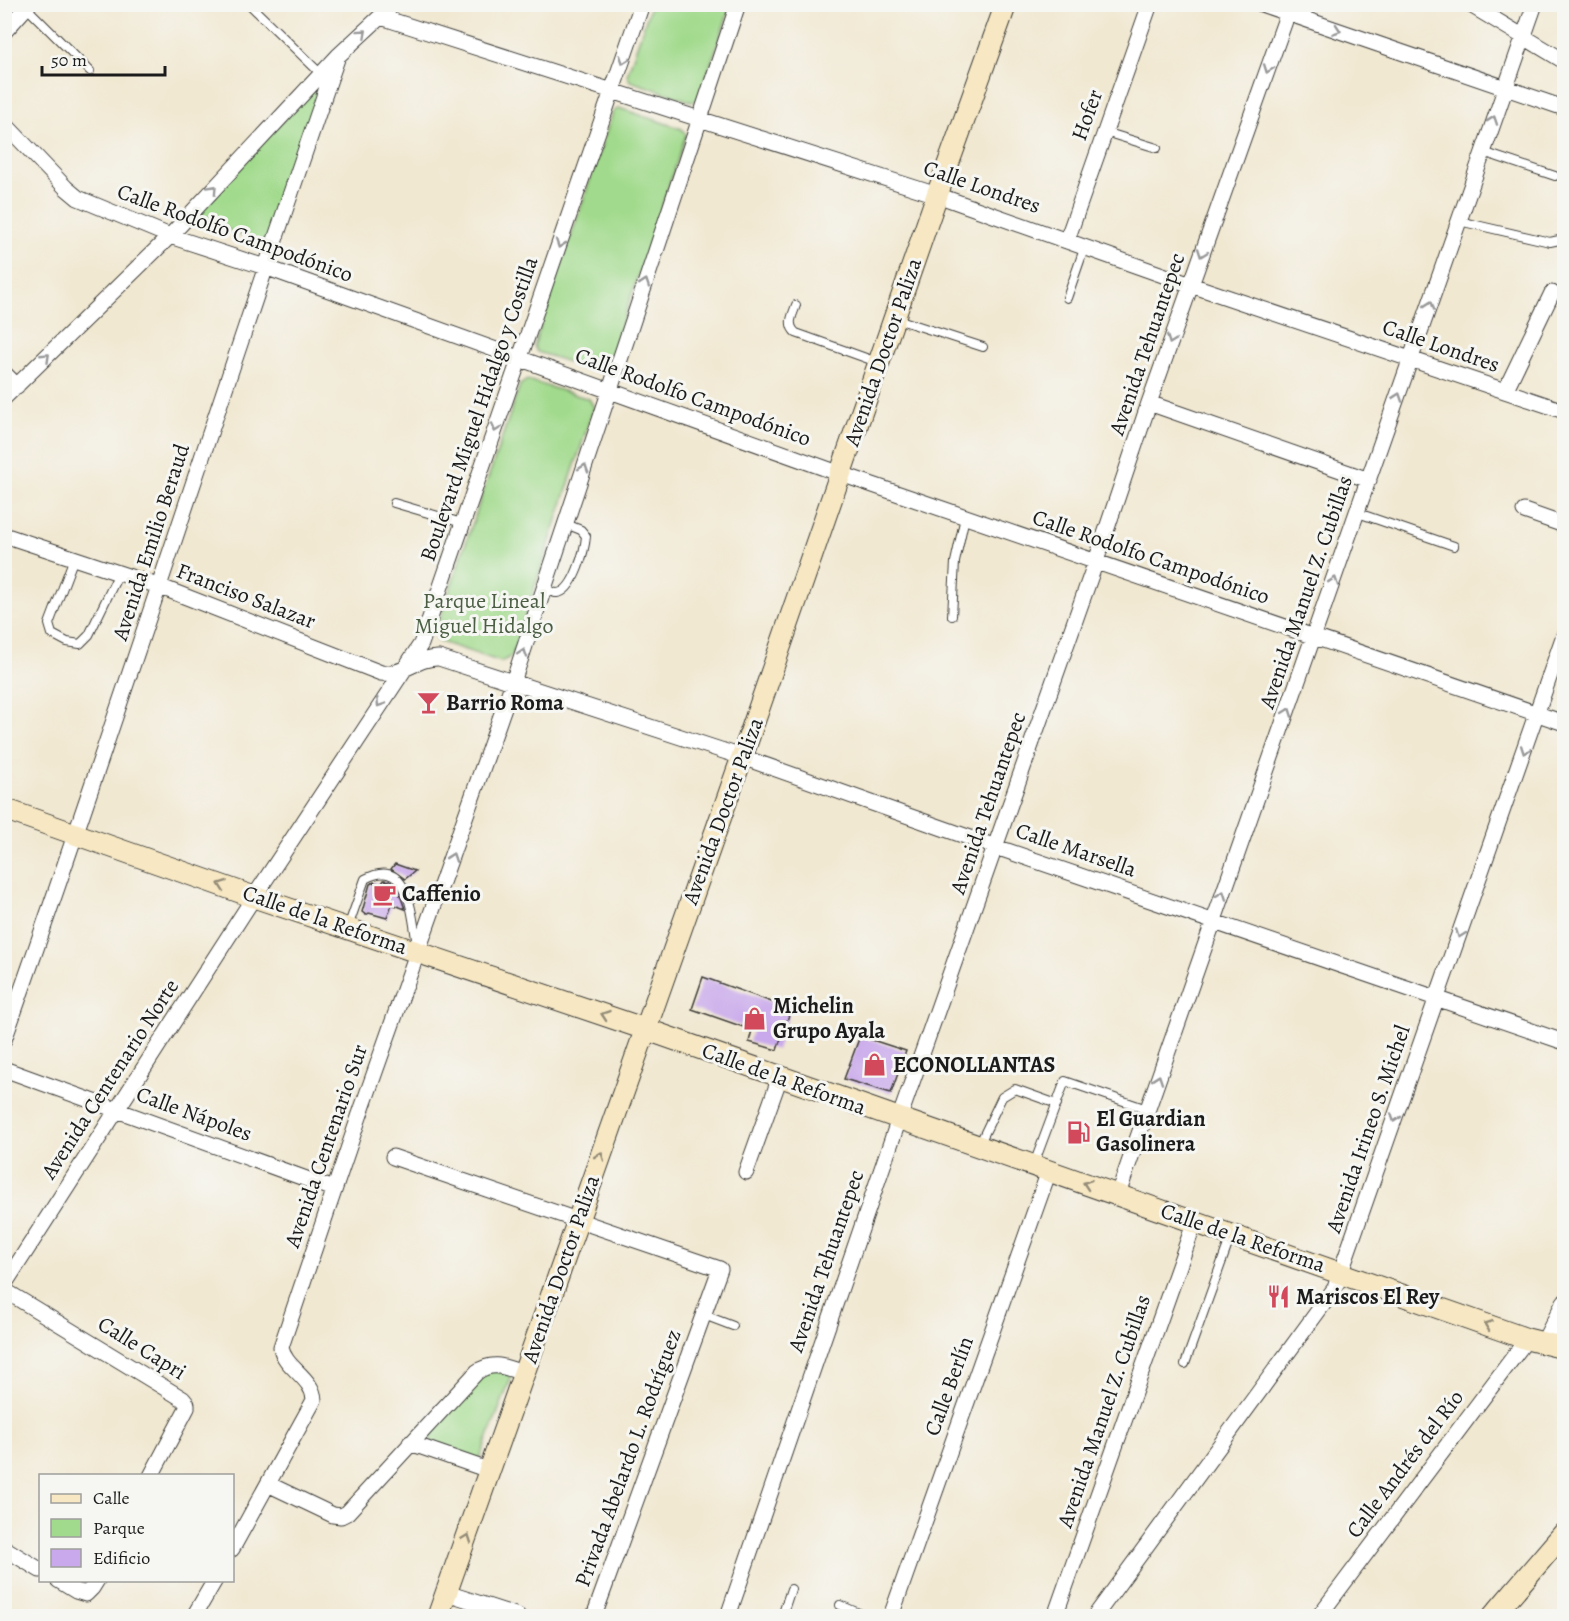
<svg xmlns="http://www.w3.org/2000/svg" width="1569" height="1621" font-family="Alegreya,serif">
  <rect width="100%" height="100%" fill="#f6f6f2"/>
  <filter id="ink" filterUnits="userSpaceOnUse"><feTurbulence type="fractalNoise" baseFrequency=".0167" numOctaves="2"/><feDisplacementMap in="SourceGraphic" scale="12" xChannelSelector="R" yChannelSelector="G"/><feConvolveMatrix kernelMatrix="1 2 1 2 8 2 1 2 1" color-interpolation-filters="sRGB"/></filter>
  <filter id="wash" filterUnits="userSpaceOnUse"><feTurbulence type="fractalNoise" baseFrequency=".008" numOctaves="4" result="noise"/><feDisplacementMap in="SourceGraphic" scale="24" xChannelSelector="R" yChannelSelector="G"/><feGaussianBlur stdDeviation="1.35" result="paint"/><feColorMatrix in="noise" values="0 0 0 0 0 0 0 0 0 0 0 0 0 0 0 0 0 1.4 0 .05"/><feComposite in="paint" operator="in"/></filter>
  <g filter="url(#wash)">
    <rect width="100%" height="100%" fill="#f1e8d1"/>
    <path fill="#a1da8c" stroke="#5e7b54" stroke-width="1.5" d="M651 5H731L699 98 693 102 630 81 627 75Z
      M324 78 270 245 189 216Z
      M619 108 682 129 686 135 607 367 600 372 537 352 534 346 613 112Z
      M527 380 589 399 594 407 512 656 501 662 438 641 435 633 520 385Z
      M493 1370 512 1376 479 1460 431 1442 430 1434 481 1375Z"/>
    <g id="blocks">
      <path fill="#c9a9eb" d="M395 864 415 871 405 879 391 869Z
        M384 880 389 881 395 886 394 889 398 891 400 895 405 909 392 904 387 918 369 913 366 915 362 912 370 884 374 882 381 885Z
        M703 977 791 1009 777 1050 749 1042 752 1030 692 1009Z
        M860 1036 906 1051 891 1093 844 1079Z"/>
    </g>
  </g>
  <g filter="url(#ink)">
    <use href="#blocks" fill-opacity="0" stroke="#3c3b37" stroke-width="1.5"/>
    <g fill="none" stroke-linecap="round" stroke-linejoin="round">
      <defs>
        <path id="lane" d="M251 6 321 74
          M27 8 90 71
          M1105 132 1157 148
          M1483 152 1555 176
          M1459 221 1550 242 1564 239
          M1067 298 1085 246
          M796 305C793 315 786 324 796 333L877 362
          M897 319 983 347
          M394 503 462 523
          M1358 513 1454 546
          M74 558 49 624 52 634 67 642 80 644 89 635 119 573
          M544 589C548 590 553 593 557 593 574 592 585 549 586 536L581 530 566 524
          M952 616 955 562 965 517
          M348 927 365 879C410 855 412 917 417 945
          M979 1145 1002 1097 1015 1089 1057 1104
          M1034 1164 1065 1081 1147 1109
          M704 1315 733 1326
          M1185 1364 1231 1236
          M840 1605 866 1616
          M782 1616 791 1589"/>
        <path id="street" d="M1261 4 1564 108
          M1469 4 1564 61
          M381 17 937 195 1191 285 1564 411
          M4 32 29 4
          M4 123 66 188 78 198 170 236 265 267 841 474 1564 723
          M1067 240 1150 4
          M4 373 17 386
          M1505 391 1552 293
          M4 398 170 236 338 56 394 4
          M1149 403 1369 480
          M1524 511 1564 525
          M4 535 161 587 381 673C403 676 417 657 439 658L742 757 996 847 1564 1042
          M4 1040C120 713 224 383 338 56
          M4 1069 334 1189
          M393 1157 720 1269 594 1616
          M746 1172 780 1077
          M1118 1194 1535 4
          M4 1285 254 897 421 644 642 4
          M4 1290 183 1399 187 1404V1408L151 1476
          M1543 1343 1564 1302
          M410 1443 491 1471
          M270 1485 333 1515 341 1516 347 1513 477 1372C494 1360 507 1368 525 1374
          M4 1548 40 1570
          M232 1549 314 1400C313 1377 284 1368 281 1347L359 1117 513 682 738 4
          M58 1580 76 1591 86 1594 92 1588 97 1580
          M447 1593 518 1616
          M194 1616 215 1580
          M728 1616 899 1119 1096 561 1149 403 1291 4
          M891 1616 1049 1171
          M1055 1616 1195 1221
          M1095 1616 1335 1288 1564 635
          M1319 1616 1527 1339"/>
        <path id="secondary" d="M4 809 254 897 645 1029 1527 1339 1564 1348
          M438 1616 742 757 937 195 1006 4
          M1493 1616 1564 1533"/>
      </defs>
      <use href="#lane" stroke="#3c3b37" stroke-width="10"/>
      <use href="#street" stroke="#3c3b37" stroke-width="17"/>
      <use href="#secondary" stroke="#3c3b37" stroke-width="23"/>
      <use href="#lane" stroke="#fff" stroke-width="8"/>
      <use href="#street" stroke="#fff" stroke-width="15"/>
      <use href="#secondary" stroke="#f7e8c3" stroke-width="21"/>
    </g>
    <defs><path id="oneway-chevron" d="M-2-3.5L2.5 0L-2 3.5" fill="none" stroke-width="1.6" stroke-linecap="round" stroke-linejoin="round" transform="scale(1.5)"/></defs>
    <g stroke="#999">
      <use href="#oneway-chevron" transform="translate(1337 30) rotate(19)"/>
      <use href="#oneway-chevron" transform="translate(363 33) rotate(-42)"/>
      <use href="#oneway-chevron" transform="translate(624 60) rotate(109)"/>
      <use href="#oneway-chevron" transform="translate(1268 69) rotate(110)"/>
      <use href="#oneway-chevron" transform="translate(1493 120) rotate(-71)"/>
      <use href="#oneway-chevron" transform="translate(213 189) rotate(-47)"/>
      <use href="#oneway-chevron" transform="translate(560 244) rotate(109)"/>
      <use href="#oneway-chevron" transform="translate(1202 253) rotate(110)"/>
      <use href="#oneway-chevron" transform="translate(645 283) rotate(-71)"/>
      <use href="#oneway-chevron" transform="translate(1430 305) rotate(-71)"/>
      <use href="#oneway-chevron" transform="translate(1171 340) rotate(110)"/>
      <use href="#oneway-chevron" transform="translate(46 357) rotate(-44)"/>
      <use href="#oneway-chevron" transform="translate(1398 397) rotate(-71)"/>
      <use href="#oneway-chevron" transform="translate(496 428) rotate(110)"/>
      <use href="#oneway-chevron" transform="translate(584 468) rotate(-72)"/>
      <use href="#oneway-chevron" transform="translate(1334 581) rotate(-71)"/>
      <use href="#oneway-chevron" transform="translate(523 653) rotate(-72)"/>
      <use href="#oneway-chevron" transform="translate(380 703) rotate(123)"/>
      <use href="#oneway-chevron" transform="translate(1288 712) rotate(-70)"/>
      <use href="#oneway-chevron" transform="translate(1525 750) rotate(110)"/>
      <use href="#oneway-chevron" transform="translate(452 857) rotate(-71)"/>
      <use href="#oneway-chevron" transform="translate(1222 895) rotate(-70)"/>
      <use href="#oneway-chevron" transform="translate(1460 934) rotate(110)"/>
      <use href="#oneway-chevron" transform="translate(1158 1079) rotate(-71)"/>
      <use href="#oneway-chevron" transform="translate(1395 1118) rotate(109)"/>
    </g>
    <g stroke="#948c78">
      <use href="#oneway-chevron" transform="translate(222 885) rotate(-160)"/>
      <use href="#oneway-chevron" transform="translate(605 1015) rotate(-161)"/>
      <use href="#oneway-chevron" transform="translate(600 1156) rotate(-71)"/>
      <use href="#oneway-chevron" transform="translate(1087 1184) rotate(-161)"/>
      <use href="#oneway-chevron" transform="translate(1488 1325) rotate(-160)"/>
      <use href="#oneway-chevron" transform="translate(467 1538) rotate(-70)"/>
    </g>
  </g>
  <defs>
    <symbol id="bar-bare" viewBox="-9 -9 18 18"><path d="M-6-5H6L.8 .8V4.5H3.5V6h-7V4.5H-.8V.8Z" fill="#d1495b" stroke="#f6f6f2" stroke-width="2.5" paint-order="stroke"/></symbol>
    <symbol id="cafe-bare" viewBox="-9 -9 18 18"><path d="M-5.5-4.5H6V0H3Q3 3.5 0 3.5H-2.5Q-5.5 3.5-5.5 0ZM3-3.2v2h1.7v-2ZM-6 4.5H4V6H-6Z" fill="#d1495b" stroke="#f6f6f2" stroke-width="2.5" paint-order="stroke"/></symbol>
    <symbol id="shop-bare" viewBox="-9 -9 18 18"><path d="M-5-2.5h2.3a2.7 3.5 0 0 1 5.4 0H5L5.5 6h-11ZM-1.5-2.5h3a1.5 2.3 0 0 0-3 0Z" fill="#d1495b" stroke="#f6f6f2" stroke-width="2.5" paint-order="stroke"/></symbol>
    <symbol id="fuel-bare" viewBox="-9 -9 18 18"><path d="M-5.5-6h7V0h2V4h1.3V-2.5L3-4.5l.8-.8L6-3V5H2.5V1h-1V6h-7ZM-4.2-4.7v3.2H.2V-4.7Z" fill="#d1495b" stroke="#f6f6f2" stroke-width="2.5" paint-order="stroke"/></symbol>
    <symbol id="restaurant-bare" viewBox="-9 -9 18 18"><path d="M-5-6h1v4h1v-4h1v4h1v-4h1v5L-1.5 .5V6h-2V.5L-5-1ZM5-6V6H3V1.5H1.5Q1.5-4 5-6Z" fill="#d1495b" stroke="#f6f6f2" stroke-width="2.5" paint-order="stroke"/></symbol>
  </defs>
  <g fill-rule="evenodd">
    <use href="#bar-bare" x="412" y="686" width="33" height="33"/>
    <use href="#cafe-bare" x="368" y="878" width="33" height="33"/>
    <use href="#shop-bare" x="738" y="1002" width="33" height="33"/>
    <use href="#shop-bare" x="858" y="1048" width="33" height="33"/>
    <use href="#fuel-bare" x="1062" y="1116" width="33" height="33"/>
    <use href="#restaurant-bare" x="1262" y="1280" width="33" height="33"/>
  </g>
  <g text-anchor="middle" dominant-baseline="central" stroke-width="6" stroke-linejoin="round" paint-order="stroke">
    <g font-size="22" fill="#1c1c1c" stroke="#f6f6f2">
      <text transform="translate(1087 115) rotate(-70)">Hofer</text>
      <text transform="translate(982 187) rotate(19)">Calle Londres</text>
      <text transform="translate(235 233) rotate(20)">Calle Rodolfo Campodónico</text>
      <text transform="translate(1147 344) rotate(-71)">Avenida Tehuantepec</text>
      <text transform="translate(1441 346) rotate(19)">Calle Londres</text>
      <text transform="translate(883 352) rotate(-71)">Avenida Doctor Paliza</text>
      <text transform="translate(693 397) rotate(20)">Calle Rodolfo Campodónico</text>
      <text transform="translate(479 409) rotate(-71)">Boulevard Miguel Hidalgo y Costilla</text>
      <text transform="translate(151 542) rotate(-72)">Avenida Emilio Beraud</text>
      <text transform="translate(1151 557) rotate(19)">Calle Rodolfo Campodónico</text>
      <text transform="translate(1306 592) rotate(-71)">Avenida Manuel Z. Cubillas</text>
      <text transform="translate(246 596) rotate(21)">Franciso Salazar</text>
      <text transform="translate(988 803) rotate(-71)">Avenida Tehuantepec</text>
      <text transform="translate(723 811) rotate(-70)">Avenida Doctor Paliza</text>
      <text transform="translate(1076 850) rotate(19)">Calle Marsella</text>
      <text transform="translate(325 920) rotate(19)">Calle de la Reforma</text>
      <text transform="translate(110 1079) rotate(-57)">Avenida Centenario Norte</text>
      <text transform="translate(784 1079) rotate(20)">Calle de la Reforma</text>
      <text transform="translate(194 1114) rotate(20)">Calle Nápoles</text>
      <text transform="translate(1368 1129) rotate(-71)">Avenida Irineo S. Michel</text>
      <text transform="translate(326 1146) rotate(-71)">Avenida Centenario Sur</text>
      <text transform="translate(1243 1238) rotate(19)">Calle de la Reforma</text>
      <text transform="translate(826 1261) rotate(-71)">Avenida Tehuantepec</text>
      <text transform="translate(561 1269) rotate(-71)">Avenida Doctor Paliza</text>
      <text transform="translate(142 1348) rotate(32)">Calle Capri</text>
      <text transform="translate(949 1386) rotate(-70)">Calle Berlín</text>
      <text transform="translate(1104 1411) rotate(-71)">Avenida Manuel Z. Cubillas</text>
      <text transform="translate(628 1458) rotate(-70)">Privada Abelardo L. Rodríguez</text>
      <text transform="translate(1405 1464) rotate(-53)">Calle Andrés del Río</text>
    </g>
    <g font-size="22" fill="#4b5e43" stroke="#f6f6f2">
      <text x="484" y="601">Parque Lineal<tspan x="484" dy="25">Miguel Hidalgo</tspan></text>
    </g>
    <g font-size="22" font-weight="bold" fill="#1c1c1c" stroke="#f6f6f2" text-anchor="start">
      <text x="446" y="703">Barrio Roma</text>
      <text x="402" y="894">Caffenio</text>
      <text x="773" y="1006">Michelin<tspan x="773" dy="25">Grupo Ayala</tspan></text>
      <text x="893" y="1065">ECONOLLANTAS</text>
      <text x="1096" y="1119">El Guardian<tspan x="1096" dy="25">Gasolinera</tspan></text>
      <text x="1296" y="1297">Mariscos El Rey</text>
    </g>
  </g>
  <rect width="1569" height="1621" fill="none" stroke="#f6f6f2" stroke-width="24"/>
  <rect x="39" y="1474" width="195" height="108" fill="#f6f6f2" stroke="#9f9f9c" stroke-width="1.5"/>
  <rect x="51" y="1494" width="30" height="9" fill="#f7e8c3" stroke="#9f9f9c" stroke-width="1.5"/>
  <text x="93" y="1504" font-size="18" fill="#1c1c1c">Calle</text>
  <rect x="51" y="1519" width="30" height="18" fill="#a1da8c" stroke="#9f9f9c" stroke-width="1.5"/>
  <text x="93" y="1534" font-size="18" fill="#1c1c1c">Parque</text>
  <rect x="51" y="1549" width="30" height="18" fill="#c9a9eb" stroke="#9f9f9c" stroke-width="1.5"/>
  <text x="93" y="1564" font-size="18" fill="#1c1c1c">Edificio</text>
  <path d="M42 66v9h123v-9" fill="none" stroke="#1c1c1c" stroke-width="3"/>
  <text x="51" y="66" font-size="18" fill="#1c1c1c" stroke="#f6f6f2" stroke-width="4.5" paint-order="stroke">50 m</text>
</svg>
